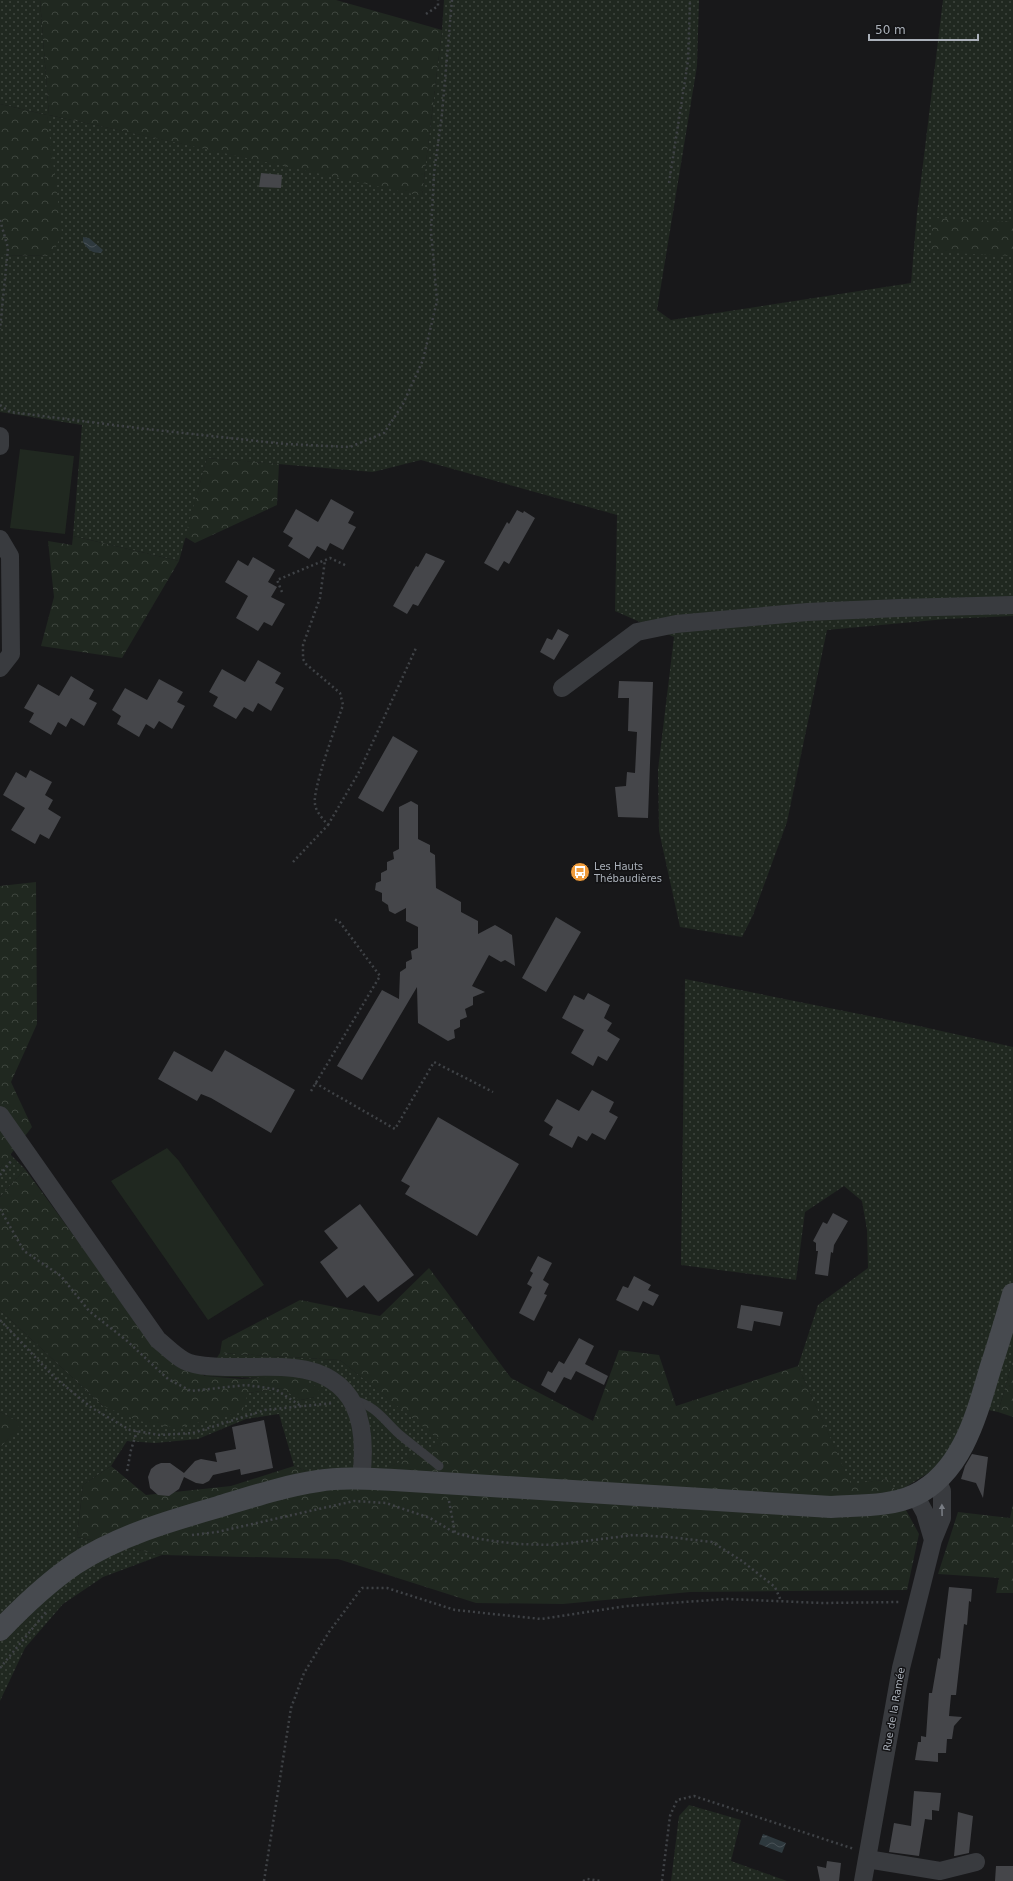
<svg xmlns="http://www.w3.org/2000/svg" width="1013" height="1881" font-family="'DejaVu Sans',sans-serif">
  <defs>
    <pattern id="grass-dots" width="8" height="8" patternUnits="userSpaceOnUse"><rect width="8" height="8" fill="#202820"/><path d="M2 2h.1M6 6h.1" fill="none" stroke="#3e453e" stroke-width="1.8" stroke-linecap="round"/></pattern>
    <pattern id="forest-crowns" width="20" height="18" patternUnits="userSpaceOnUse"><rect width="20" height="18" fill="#202820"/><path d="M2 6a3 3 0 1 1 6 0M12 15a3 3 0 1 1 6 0" fill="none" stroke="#3e453e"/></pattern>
    <pattern id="water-waves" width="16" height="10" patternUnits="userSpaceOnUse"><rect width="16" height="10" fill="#2e393e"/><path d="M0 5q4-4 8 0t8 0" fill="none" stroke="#4a5358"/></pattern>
  </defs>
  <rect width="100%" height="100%" fill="#18181a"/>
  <path fill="url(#grass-dots)" d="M0 0H40L49 115 422 195 442 30 444 0H699L697 66 657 310 671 320 911 283 917 213 943 0H1013V616L946 619 827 630 787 822 753 915 742 937 680 927 659 831 658 770 674 637 615 611 617 515 421 460 373 472 207 458 179 561 73 536 82 425 0 412V255L52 256 47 115 0 104Z
    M685 979 919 1026 1013 1047V1361L998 1412 970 1406 943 1464 896 1493 888 1479 851 1485 798 1366 818 1305 868 1268 867 1230 862 1201 844 1186 805 1212 796 1280 681 1265Z
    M10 1154 25 1169 0 1197V1168Z
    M0 1310 103 1406 248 1393 281 1388 301 1400 315 1397 266 1378 205 1376 220 1353 340 1360 443 1442 346 1487 294 1466 279 1414 246 1419 198 1439 155 1443 127 1441 111 1466 83 1485 77 1537 162 1555 103 1577 63 1604 25 1648 0 1701V1448L21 1423 0 1412Z
    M689 1805 741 1820 731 1861 787 1881H671L679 1816Z"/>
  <path fill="url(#forest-crowns)" d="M40 0H336L442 30 422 196 49 115Z
    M0 104 47 115 62 233 52 256 0 255Z
    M933 218 1013 222V256L930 252Z
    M207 458 279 464 277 505 195 543 185 537Z
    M73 536 179 561 122 658 41 646 54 597 48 541 72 545Z
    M36 882 37 1024 11 1082 32 1127 0 1168V886Z
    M25 1169 154 1345 205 1376 242 1379 293 1375 320 1388 316 1397 300 1400 281 1388 248 1393 242 1412 176 1428 139 1421 103 1406 0 1310V1197Z
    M429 1268 511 1378 593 1421 619 1350 659 1355 676 1406 798 1366 851 1484 889 1479 919 1534 907 1590 690 1592 563 1604 476 1603 338 1559 162 1555 77 1537 83 1485 111 1466 146 1495 231 1486 294 1466 346 1487 442 1442 340 1360 220 1353 222 1341 300 1300 380 1316Z
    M1013 1361V1417L998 1412Z
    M0 1412 22 1423 0 1448Z
    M1013 1504V1593H996L999 1578 938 1574 958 1512 1010 1518Z"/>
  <path fill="#202820" d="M20 449 74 456 65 534 10 528Z
    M167 1148 179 1161 264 1285 208 1320 111 1181Z"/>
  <path fill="url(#water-waves)" d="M83 237 89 238 103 250 101 253C92 253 88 250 83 242Z
    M763 1834 786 1843 782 1853 759 1844Z"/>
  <path fill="#45464a" d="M261 173 282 175 281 188 259 187Z
    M331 499 354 512 348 523 356 527 343 550 330 543 326 551 317 546 309 559 288 546 293 538 283 532 296 509 318 522Z
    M517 510 523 513 524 511 535 518 509 564 504 561 498 571 484 563 507 522 509 524Z
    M426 553 445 561 418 606 413 604 407 614 393 606 416 566 418 567Z
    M253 557 275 570 268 582 277 587 271 597 285 604 272 626 264 622 258 631 236 618 248 596 225 582 238 560 248 566Z
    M558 629 569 635 554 660 540 652 547 638 552 640Z
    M258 660 281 673 275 683 284 688 271 711 258 703 253 712 244 707 236 719 213 706 218 697 209 692 222 669 245 682Z
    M71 676 94 690 89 699 97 703 84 726 71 718 66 727 58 722 51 735 29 722 34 713 24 708 38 684 59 696Z
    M159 679 183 692 177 702 185 706 172 729 159 721 154 729 146 724 139 737 117 724 121 716 112 710 125 688 147 700Z
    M619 681 653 682 648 818 618 817 615 787 626 786 627 772 635 773 637 732 628 731 629 698H618Z
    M393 736 418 751 383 812 358 798Z
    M30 770 52 782 45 795 53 800 48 809 61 817 49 839 40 834 35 844 11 830 25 808 3 795 16 772 26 778Z
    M411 801 418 805V839L430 845V852L435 855 436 888 461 902V912L478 921V934L495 925 512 935 515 966 505 960 501 962 489 955 472 986 485 992 473 997V1005L465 1009 467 1017 460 1020V1027L454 1030 455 1038 448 1041 418 1023 417 987 362 1080 337 1066 382 990 399 999 400 972 406 968V962L412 959 411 951 418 948V927L406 921V908L395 914 389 911 388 905 382 901V893L375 890 376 883 381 881V873L387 870V862L394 859 393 852 399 849V807Z
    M556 917 581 932 546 992 522 978Z
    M588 993 610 1005 604 1018 612 1023 607 1031 620 1039 607 1061 598 1056 593 1066 571 1053 584 1030 562 1018 574 995 584 1000Z
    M225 1050 295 1090 271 1133 211 1098 201 1094 197 1101 158 1079 174 1051 212 1072Z
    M592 1090 614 1102 609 1112 618 1117 605 1140 592 1133 587 1141 578 1136 572 1148 549 1135 553 1127 544 1121 557 1099 579 1111Z
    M438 1117 519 1164 477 1236 405 1194 410 1186 401 1181Z
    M360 1204 414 1275 378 1302 364 1285 347 1298 320 1262 338 1248 324 1231Z
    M833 1213 848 1221 834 1245 833 1253 831 1252 828 1276 815 1274 818 1251H816V1243L813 1241 823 1222 827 1224Z
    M538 1256 552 1263 543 1280 549 1284 544 1294 547 1295 534 1321 519 1313 532 1287 527 1284 533 1273 530 1271Z
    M634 1276 651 1285 648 1290 659 1295 653 1306 643 1301 638 1311 616 1300 623 1286 628 1288Z
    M741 1305 783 1312 780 1326 754 1321 752 1331 737 1328Z
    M579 1338 594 1346 585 1364 608 1376 604 1385 576 1371 571 1380 564 1377 555 1393 541 1385 548 1371 552 1373 559 1361 564 1364Z
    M264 1420 273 1468 241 1475 240 1469 213 1475 209 1481 203 1484 196 1483 184 1477 179 1489 169 1496 158 1495 150 1488 148 1477 151 1469 156 1465 161 1463H170L184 1473 195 1461 201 1459 217 1462 215 1453 236 1449 232 1427Z
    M972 1454 988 1457 983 1498 976 1483 961 1479 965 1466Z
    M949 1587 972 1589 971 1602 969 1601 967 1625 964 1624 956 1695H951L949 1716 962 1717 954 1726 952 1739H947L946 1753H938V1762L915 1760 918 1742H921V1736L926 1737 929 1693H932L938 1658 940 1659Z
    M914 1791 941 1793 939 1811 932 1810V1820L925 1819 919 1856 889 1852 894 1823 911 1826Z
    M958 1812 973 1816 969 1853 955 1856H954Z
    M827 1861 841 1863 839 1881H820L817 1866 826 1868Z
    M996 1866H1013V1881H995Z"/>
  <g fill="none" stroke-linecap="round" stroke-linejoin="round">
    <path stroke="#3f4246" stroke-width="2.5" stroke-dasharray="2 3" stroke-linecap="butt" d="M426 14 438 6V0
      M669 183 688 61 690 0
      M0 220 8 248 0 329
      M0 405 10 412 137 428 285 444 350 447 384 433 403 404 423 360 437 301 431 231 434 173 442 114 452 0
      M282 592 277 580 330 558 347 566
      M328 825 359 772 416 648
      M293 862 328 825C323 819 316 812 315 804 312 790 337 723 343 705L340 693 306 664 303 659V645L320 598 325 560
      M315 1083 395 1129 434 1062 493 1092
      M311 1091 380 976 339 921 333 919
      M0 1175 12 1160
      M0 1209 24 1251 61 1276 89 1311 126 1340 168 1379 191 1391 246 1385 275 1389 301 1406
      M0 1320 54 1377 92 1408 130 1430 160 1435 193 1433 265 1410 333 1403
      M127 1471 131 1450 137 1431
      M449 1501 455 1533 479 1539 517 1544 554 1545 633 1535 669 1537 712 1542 742 1561 775 1587 781 1601
      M192 1535 217 1532 354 1501 386 1503 430 1518 455 1533
      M0 1668 46 1612
      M264 1881 291 1708 304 1673 329 1632 362 1588H387L455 1610 541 1619 627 1606 727 1599 822 1603 901 1602
      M583 1881 587 1879 601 1881
      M662 1881 670 1816 677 1800 694 1796 854 1849"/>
    <path stroke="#393b3f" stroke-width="9" d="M352 1400C374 1404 384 1420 399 1434 412 1445 426 1455 439 1466"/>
    <path stroke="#393b3f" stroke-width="18" d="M0 436V446
      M0 539 10 556 11 654 0 668
      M562 688 637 632 676 624 807 612 899 608 1013 605
      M0 1115 158 1340C166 1346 175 1356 185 1361 199 1368 226 1367 242 1367 259 1367 277 1366 294 1368 358 1375 368 1424 361 1479
      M915 1495 925 1513 933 1540
      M867 1859 940 1871 976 1862
      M863 1881 901 1668 933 1540 942 1518V1491L937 1480"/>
    <path stroke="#474a4f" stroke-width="22" d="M0 1630C23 1606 47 1583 75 1564 118 1536 169 1521 218 1507 251 1497 284 1486 318 1481 343 1477 369 1479 394 1480L831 1507C858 1505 890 1507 915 1495 963 1472 977 1413 991 1366 999 1342 1006 1318 1013 1294"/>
  </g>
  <defs><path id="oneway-solid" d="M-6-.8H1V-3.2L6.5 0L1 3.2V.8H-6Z"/></defs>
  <use fill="#787c83" href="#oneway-solid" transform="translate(942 1510) rotate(-91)"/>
  <defs>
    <symbol id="bus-disc" viewBox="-11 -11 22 22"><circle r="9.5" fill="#f09c3b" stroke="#131315"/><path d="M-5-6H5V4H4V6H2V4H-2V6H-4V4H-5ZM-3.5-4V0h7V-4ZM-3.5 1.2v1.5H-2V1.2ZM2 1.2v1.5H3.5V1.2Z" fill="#fff"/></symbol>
  </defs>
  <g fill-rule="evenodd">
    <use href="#bus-disc" x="569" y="861" width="22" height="22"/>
  </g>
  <g text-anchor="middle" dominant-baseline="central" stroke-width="3" stroke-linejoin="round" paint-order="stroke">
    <g font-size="10" fill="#abb1ba" stroke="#131315" text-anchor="start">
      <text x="594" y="866">Les Hauts<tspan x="594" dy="12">Thébaudières</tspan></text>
    </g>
    <g font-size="10" fill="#abb1ba" stroke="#131315">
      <text transform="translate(894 1709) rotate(-80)">Rue de la Ramée</text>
    </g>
  </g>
  <path d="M869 34v6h109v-6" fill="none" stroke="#abb1ba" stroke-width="2"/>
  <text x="875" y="34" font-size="12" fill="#abb1ba" stroke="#131315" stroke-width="3" paint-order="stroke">50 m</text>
</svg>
